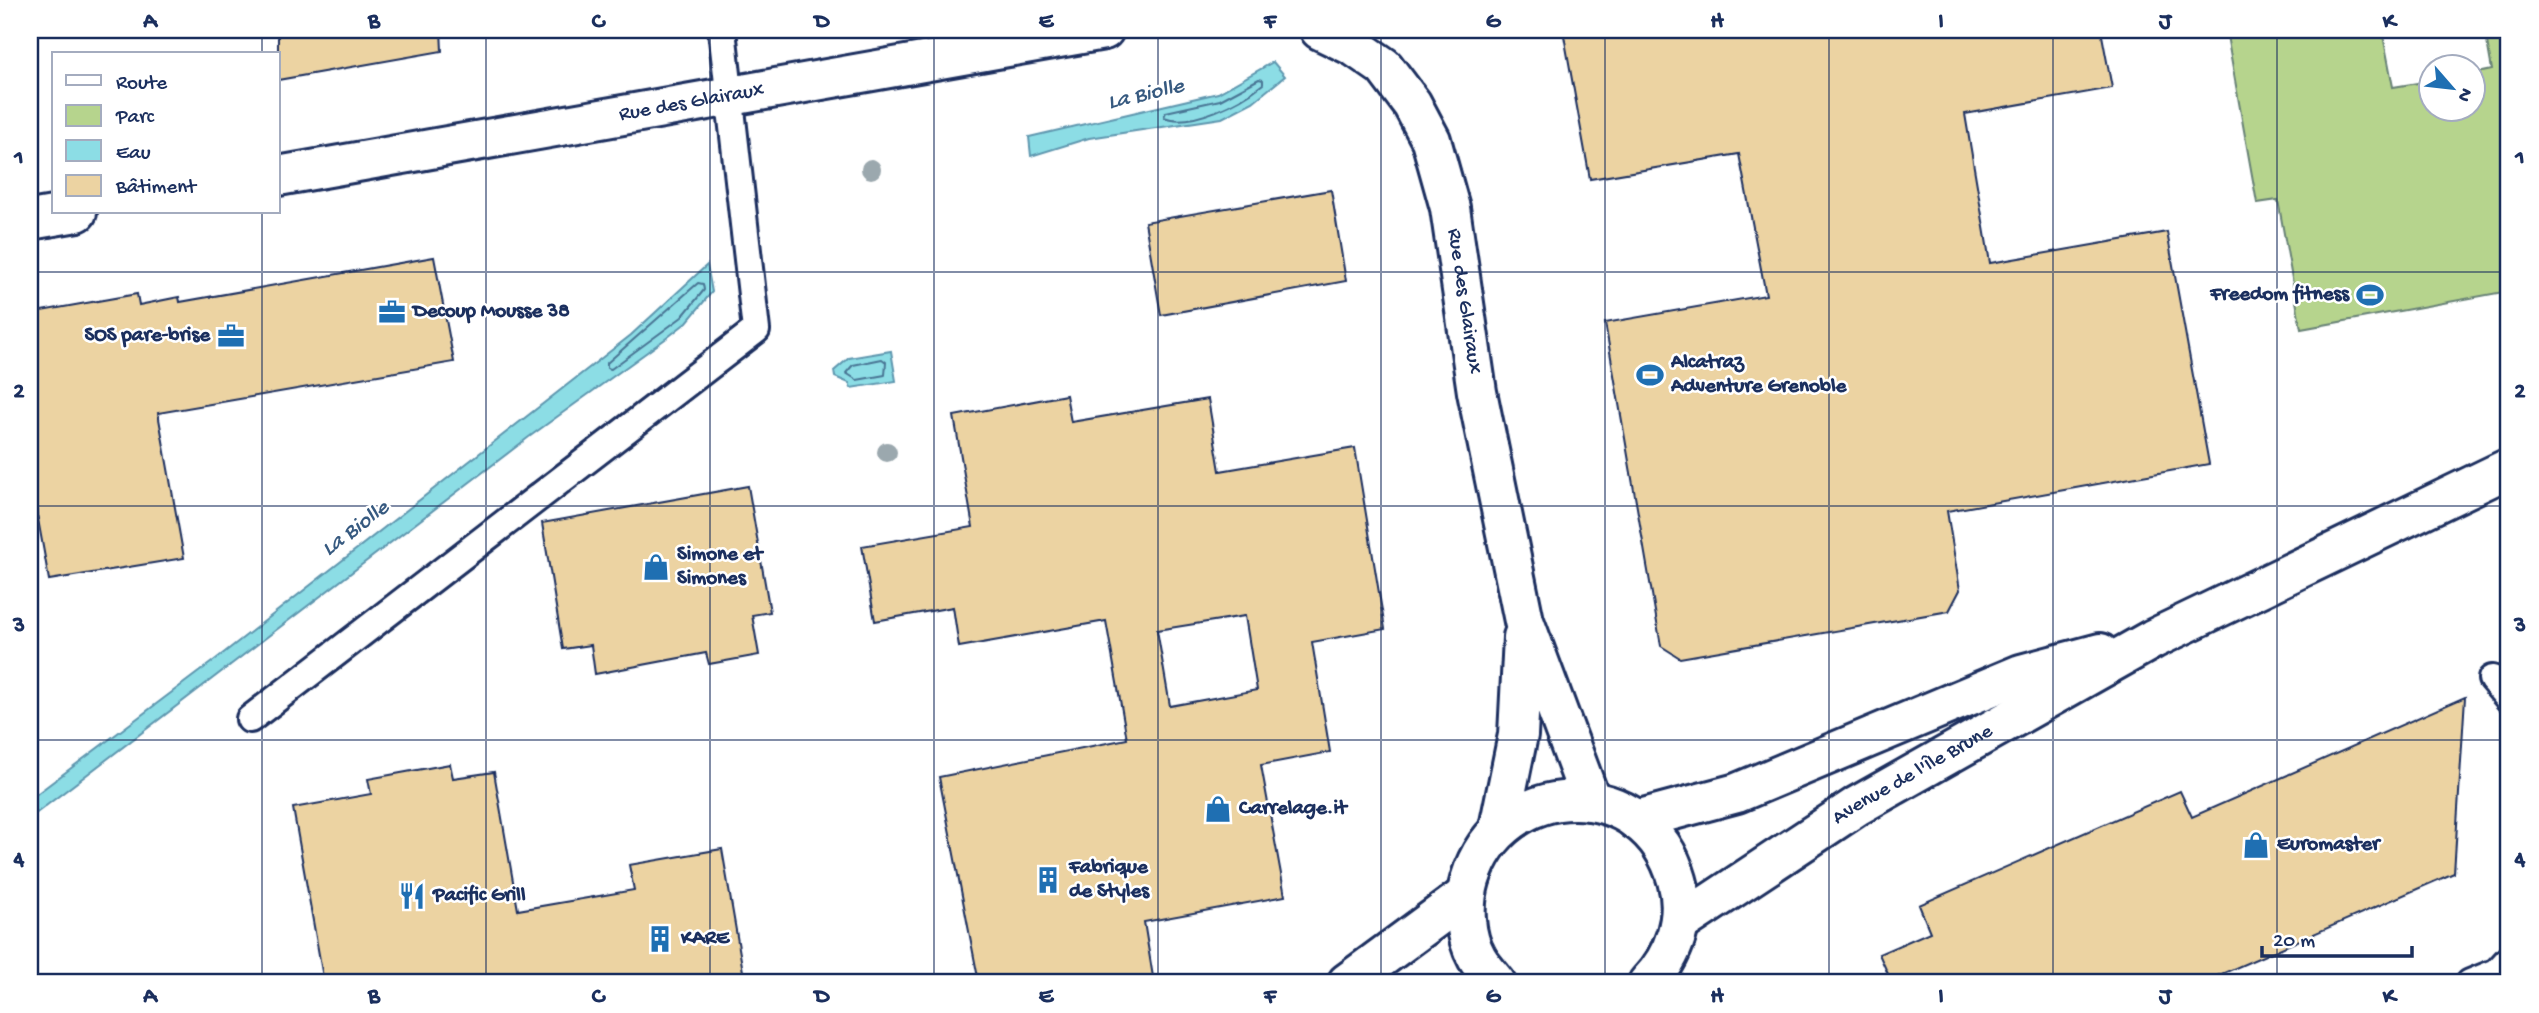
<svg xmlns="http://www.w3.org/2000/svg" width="2539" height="1013" font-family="'Gochi Hand',sans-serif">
  <rect width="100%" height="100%" fill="#fff"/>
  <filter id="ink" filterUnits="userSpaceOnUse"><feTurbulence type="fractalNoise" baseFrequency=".0143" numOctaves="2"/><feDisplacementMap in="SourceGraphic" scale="14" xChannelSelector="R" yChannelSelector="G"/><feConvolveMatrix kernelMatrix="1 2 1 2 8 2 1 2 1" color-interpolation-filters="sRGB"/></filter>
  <g filter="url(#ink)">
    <path fill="#b6d48d" stroke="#688276" stroke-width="2" d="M2226 30H2382L2393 87 2430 81V108H2472L2473 74 2492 70 2485 30H2509V291L2301 329 2278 200 2257 203Z"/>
    <path fill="#8cdde5" stroke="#5f97af" stroke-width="2" d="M1273 62 1285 76 1253 102 1222 118 1089 138 1031 156 1029 137 1218 93Z
      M707 265 712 292 687 322 668 337 529 437 30 818V799L212 662 631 335Z
      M891 351 896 381 851 388 849 383 835 377 834 371 849 358Z"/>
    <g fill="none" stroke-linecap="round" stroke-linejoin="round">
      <path stroke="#487594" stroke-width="2" d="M1259 79 1263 80V84C1241 102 1191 128 1164 117L1166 112 1220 100Z
        M698 283 703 284 704 290 682 317 611 369 607 368V363Z
        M882 359 886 362 885 375 857 380 846 373 853 365Z"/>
    </g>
    <path fill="#ecd3a2" stroke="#1b2f5e" stroke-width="2" fill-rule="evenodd" d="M278 30H441L442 51 278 80Z
      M1563 30H2101L2112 88 1965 114 1990 263 2167 232 2209 464 1947 511 1960 590 1949 611 1680 658 1661 646 1605 323 1766 295 1739 154 1590 179Z
      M1331 190 1346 281 1161 315 1145 222Z
      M434 257 454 362 158 413 184 558 49 580 30 475V313L137 294 139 305 179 297 180 302Z
      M1066 395 1071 422 1208 399 1220 471 1355 448 1385 629 1312 642 1330 752 1261 765 1285 896 1144 922 1154 983H979L939 777 1127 739 1106 621 959 647 953 607 875 621 862 546 973 527 954 416ZM1245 616 1257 690 1170 706 1157 630Z
      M748 486 770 612 752 615 759 655 709 664 706 653 595 674 591 645 563 649 542 523Z
      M2465 697 2454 873 2201 983H1892L1879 954 1930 932 1919 905 2180 791 2192 817Z
      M450 764 453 778 494 772 518 910 634 890 629 865 722 849 745 983H324L293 808 371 794 368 779Z"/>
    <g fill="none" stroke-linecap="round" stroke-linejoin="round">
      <defs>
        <path id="lane" d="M2492 679 2509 699
          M250 719 756 330 722 30
          M2470 983 2497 972 2509 959"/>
        <g id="street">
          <path id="s1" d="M1320 30 1355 47 1384 67 1412 104 1431 140 1450 208 1477 392 1524 621 1591 801"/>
          <path id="s2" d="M278 176 1104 30"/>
          <path d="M30 220 77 212"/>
          <path d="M1499 828 1518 735 1523 637"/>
        </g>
        <g id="secondary">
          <path d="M1636 820 1737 793 2021 674 2100 653"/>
          <path id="s3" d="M1680 923 1857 806 2153 639 2509 468"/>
          <path d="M1347 983 1465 896"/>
          <path d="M1496 983C1490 975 1482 967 1477 958 1464 935 1463 904 1470 880 1502 774 1647 773 1677 880 1688 917 1674 956 1648 983"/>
        </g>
      </defs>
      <use href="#lane" stroke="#1b2f5e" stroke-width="32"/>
      <use href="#street" stroke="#1b2f5e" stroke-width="44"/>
      <use href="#secondary" stroke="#1b2f5e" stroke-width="44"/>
      <use href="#lane" stroke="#fff" stroke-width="26"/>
      <use href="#street" stroke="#fff" stroke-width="38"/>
      <use href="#secondary" stroke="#fff" stroke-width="38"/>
    </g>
    <g fill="#9ba8ae">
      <circle cx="871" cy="169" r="10"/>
      <circle cx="887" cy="452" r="10"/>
    </g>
  </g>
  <path fill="none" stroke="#1b2f5e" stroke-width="2" stroke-opacity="0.55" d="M262 30V54M486 30V983M710 30V983M934 30V983M1158 30V983M1381 30V983M1605 30V983M1829 30V983M2053 30V983M2277 30V983M262 212V983M30 272H2509M30 506H2509M30 740H2509"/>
  <defs>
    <symbol id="stadium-bare" viewBox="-9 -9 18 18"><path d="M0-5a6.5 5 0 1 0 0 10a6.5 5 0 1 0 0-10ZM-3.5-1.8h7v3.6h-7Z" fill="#1f6fb2" stroke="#fff" stroke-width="2.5" paint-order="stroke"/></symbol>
    <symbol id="office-bare" viewBox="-9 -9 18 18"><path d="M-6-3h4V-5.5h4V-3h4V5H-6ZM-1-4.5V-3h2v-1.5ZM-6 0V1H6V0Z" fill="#1f6fb2" stroke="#fff" stroke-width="2.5" paint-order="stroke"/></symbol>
    <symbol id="shop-bare" viewBox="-9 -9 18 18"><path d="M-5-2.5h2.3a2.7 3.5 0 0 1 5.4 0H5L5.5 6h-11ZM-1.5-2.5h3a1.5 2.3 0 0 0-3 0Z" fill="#1f6fb2" stroke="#fff" stroke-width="2.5" paint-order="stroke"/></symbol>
    <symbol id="building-bare" viewBox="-9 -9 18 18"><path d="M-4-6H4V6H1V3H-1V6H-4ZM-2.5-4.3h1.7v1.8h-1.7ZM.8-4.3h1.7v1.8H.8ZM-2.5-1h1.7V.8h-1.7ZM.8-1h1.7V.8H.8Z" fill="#1f6fb2" stroke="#fff" stroke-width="2.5" paint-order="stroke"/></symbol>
    <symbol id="restaurant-bare" viewBox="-9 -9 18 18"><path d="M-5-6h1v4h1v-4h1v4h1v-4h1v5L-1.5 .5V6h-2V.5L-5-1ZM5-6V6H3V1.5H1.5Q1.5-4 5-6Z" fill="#1f6fb2" stroke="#fff" stroke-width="2.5" paint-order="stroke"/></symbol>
  </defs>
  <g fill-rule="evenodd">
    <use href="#stadium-bare" x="2351" y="276" width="38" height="38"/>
    <use href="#office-bare" x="373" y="293" width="38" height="38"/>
    <use href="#office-bare" x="212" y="317" width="38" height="38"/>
    <use href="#stadium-bare" x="1631" y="356" width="38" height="38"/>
    <use href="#shop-bare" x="637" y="548" width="38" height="38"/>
    <use href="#shop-bare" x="1199" y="790" width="38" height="38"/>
    <use href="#shop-bare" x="2237" y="826" width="38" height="38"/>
    <use href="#building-bare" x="1029" y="861" width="38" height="38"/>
    <use href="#restaurant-bare" x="393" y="877" width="38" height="38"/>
    <use href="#building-bare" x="641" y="920" width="38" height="38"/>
  </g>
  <g text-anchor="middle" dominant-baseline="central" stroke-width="5" stroke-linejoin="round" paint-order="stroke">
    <g font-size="21" fill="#1b2f5e" stroke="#fff">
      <text stroke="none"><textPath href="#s2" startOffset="420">Rue des Glairaux</textPath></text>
      <text stroke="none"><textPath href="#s1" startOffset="326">Rue des Glairaux</textPath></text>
      <text stroke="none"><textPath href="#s3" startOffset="276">Avenue de l'Île Brune</textPath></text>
    </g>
    <g font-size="21" font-weight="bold" fill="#1b2f5e" stroke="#fff" text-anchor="start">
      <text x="2349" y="295" text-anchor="end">Freedom fitness</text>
      <text x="413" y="312">Decoup Mousse 38</text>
      <text x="210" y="336" text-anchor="end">SOS pare-brise</text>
      <text x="1671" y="363">Alcatraz<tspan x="1671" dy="24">Adventure Grenoble</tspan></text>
      <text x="677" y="555">Simone et<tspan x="677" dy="24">Simones</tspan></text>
      <text x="1239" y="809">Carrelage.it</text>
      <text x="2277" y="845">Euromaster</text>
      <text x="1069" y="868">Fabrique<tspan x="1069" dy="24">de Styles</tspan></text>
      <text x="433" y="896">Pacific Grill</text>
      <text x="681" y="939">KARE</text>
    </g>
    <g font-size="23" font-style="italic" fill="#375a80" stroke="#fff">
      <text transform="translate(1146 95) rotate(-13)">La Biolle</text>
      <text transform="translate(356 529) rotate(-37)">La Biolle</text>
    </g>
  </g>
  <rect width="2539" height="1013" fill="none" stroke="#fff" stroke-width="77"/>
  <rect x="52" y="52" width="228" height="161" fill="#ffffff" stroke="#a4acbf" stroke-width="2"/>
  <rect x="66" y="75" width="35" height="10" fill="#ffffff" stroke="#a4acbf" stroke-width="2"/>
  <text x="116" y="88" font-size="21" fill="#1b2f5e">Route</text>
  <rect x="66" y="105" width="35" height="21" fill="#b6d48d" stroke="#a4acbf" stroke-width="2"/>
  <text x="116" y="122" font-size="21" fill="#1b2f5e">Parc</text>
  <rect x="66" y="140" width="35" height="21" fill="#8cdde5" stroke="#a4acbf" stroke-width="2"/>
  <text x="116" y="158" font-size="21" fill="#1b2f5e">Eau</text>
  <rect x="66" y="175" width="35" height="21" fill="#ecd3a2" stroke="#a4acbf" stroke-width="2"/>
  <text x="116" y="192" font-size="21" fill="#1b2f5e">Bâtiment</text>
  <g transform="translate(2452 88) rotate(118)"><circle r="33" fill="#ffffff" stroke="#a4acbf" stroke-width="2"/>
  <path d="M0-5L12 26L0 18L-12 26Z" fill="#1f6fb2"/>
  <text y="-10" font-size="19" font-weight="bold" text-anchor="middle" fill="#1b2f5e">N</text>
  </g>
  <path d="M2262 946v10h150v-10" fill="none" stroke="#1b2f5e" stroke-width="3.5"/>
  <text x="2273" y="946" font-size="21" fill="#1b2f5e" stroke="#ffffff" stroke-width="5" paint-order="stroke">20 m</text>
  <rect x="38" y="38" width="2462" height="936" fill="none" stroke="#1b2f5e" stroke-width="2.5"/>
  <g font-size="23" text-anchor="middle" font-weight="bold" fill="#1b2f5e">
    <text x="150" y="27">A</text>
    <text x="374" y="27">B</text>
    <text x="598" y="27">C</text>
    <text x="822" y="27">D</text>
    <text x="1046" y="27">E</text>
    <text x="1270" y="27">F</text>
    <text x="1493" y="27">G</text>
    <text x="1717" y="27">H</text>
    <text x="1941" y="27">I</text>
    <text x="2165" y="27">J</text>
    <text x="2389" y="27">K</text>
    <text x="19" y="163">1</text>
    <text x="2520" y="163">1</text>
    <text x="19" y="397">2</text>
    <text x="2520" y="397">2</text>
    <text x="19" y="631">3</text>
    <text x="2520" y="631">3</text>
    <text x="19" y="865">4</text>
    <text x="2520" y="865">4</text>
    <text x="150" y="1002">A</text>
    <text x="374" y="1002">B</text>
    <text x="598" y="1002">C</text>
    <text x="822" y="1002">D</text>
    <text x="1046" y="1002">E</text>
    <text x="1270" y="1002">F</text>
    <text x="1493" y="1002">G</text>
    <text x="1717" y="1002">H</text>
    <text x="1941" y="1002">I</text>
    <text x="2165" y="1002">J</text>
    <text x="2389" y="1002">K</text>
  </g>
</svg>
